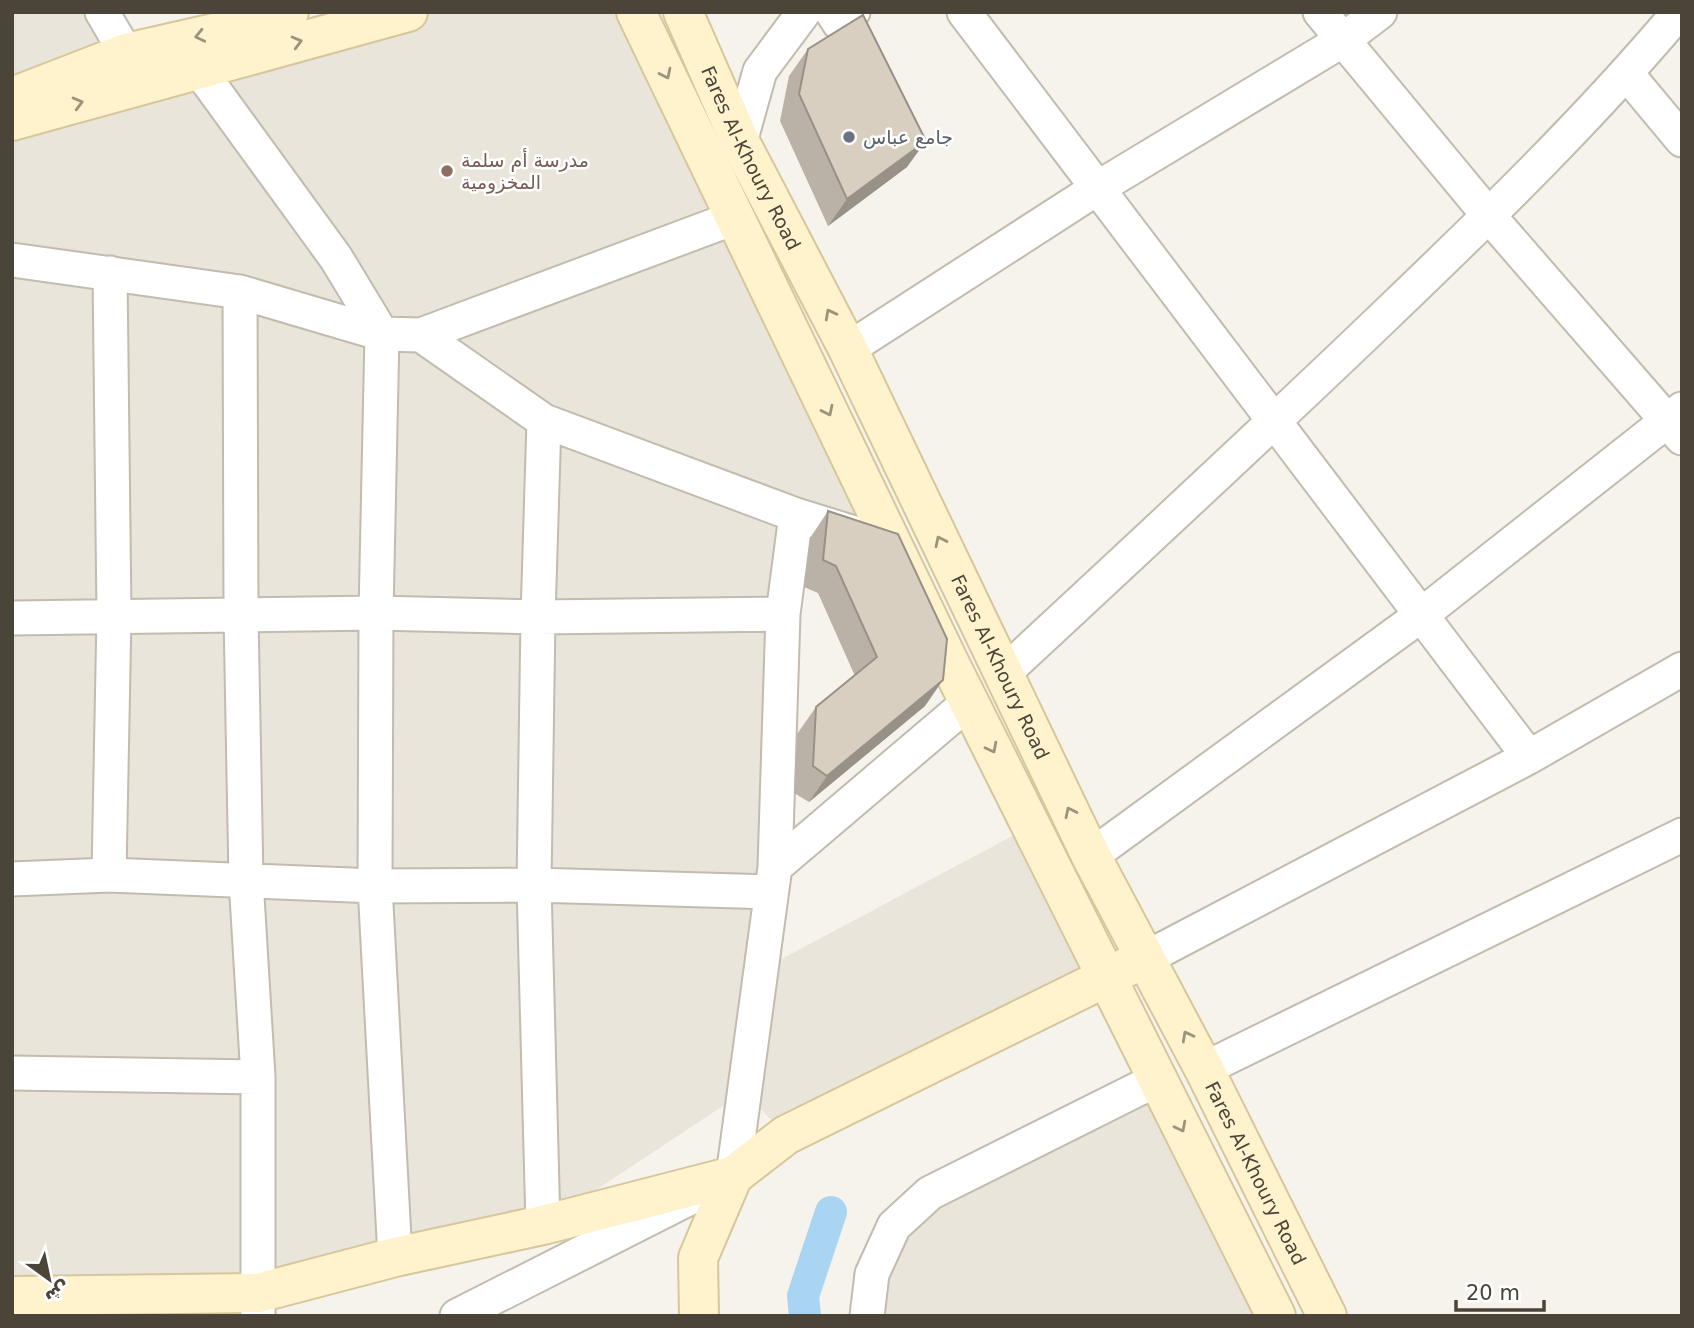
<svg xmlns="http://www.w3.org/2000/svg" width="1694" height="1328" font-family="'DejaVu Sans','Noto Sans Arabic',sans-serif">
  <rect width="100%" height="100%" fill="#f6f3ec"/>
  <path fill="#eae5da" d="M12 12H102L126 53 12 97Z
    M390 12H634L893 545 796 515 761 970 1031 826 1106 977 786 1135 744 1092 543 1225 258 1293 12 1296V121Z
    M1158 1079 1276 1316H867L894 1226Z"/>
  <g fill="none" stroke-linecap="round" stroke-linejoin="round">
    <path stroke="#a9d4f2" stroke-width="32" d="M805 1316 803 1296 831 1212"/>
    <defs>
      <path id="minor" d="M102 12 126 53
        M832 12 839 23 853 12
        M964 12 1529 757
        M1320 12 1489 216 1682 438
        M200 71 336 258 382 334 376 613 375 886 395 1257
        M1627 74 1682 140
        M740 142 760 71 804 12
        M12 260 240 292 382 334 421 335 544 421 796 515 864 536
        M240 292 241 615 246 880 258 1077V1316
        M421 335 734 218
        M848 349 1096 189 1343 40 1380 12
        M12 618 376 613 538 617 783 614
        M1004 673C1133 553 1262 434 1389 312 1489 216 1589 119 1679 12
        M1091 856 1420 616 1682 409
        M775 867 969 702
        M109 875 114 615 110 273
        M12 879 109 875 375 886 534 885 770 892
        M1146 958 1529 757 1682 669
        M1204 1069 1682 835
        M12 1073 258 1077
        M543 1225 534 885 538 617 544 421
        M457 1316 733 1176 775 867 783 614 796 515
        M867 1316 872 1274 894 1226 930 1193 1158 1079"/>
      <g id="secondary">
        <path d="M636 12 949 662 1276 1316"/>
        <path id="s1" d="M683 12 740 142 848 349 1091 856 1204 1069 1327 1316"/>
        <path d="M12 97 126 53 254 24 289 12"/>
        <path d="M12 121 408 12"/>
        <path d="M12 1296 258 1293 395 1257 543 1225 733 1176 786 1135 1129 966"/>
        <path d="M699 1316 698 1258 733 1176"/>
      </g>
    </defs>
    <use href="#minor" stroke="#c2bbae" stroke-width="37"/>
    <use href="#secondary" stroke="#d6c79b" stroke-width="42"/>
    <use href="#minor" stroke="#fff" stroke-width="33"/>
    <use href="#secondary" stroke="#fff3cd" stroke-width="38"/>
  </g>
  <path fill="#bab2a6" d="M808 49 907 167 828 226 780 121 789 76Z
    M828 511 925 706 809 802 794 793 797 734 816 707 855 676 818 593 804 587 810 538Z"/>
  <path fill="#979187" d="M926 141 907 167 828 226 847 199Z
    M943 680 925 706 809 802 827 776Z"/>
  <path fill="#d8cfc1" stroke="#979187" stroke-width="2" d="M863 15 926 141 847 199 799 94 808 49Z
    M828 511 898 534 947 639 943 680 827 776 813 766 816 707 877 657 836 566 823 560Z"/>
  <defs><path id="oneway-chevron" d="M-2-3.5L2.5 0L-2 3.5" fill="none" stroke-width="1.6" stroke-linecap="round" stroke-linejoin="round" transform="scale(1.75)"/></defs>
  <g stroke="#9c937c">
    <use href="#oneway-chevron" transform="translate(200 36) rotate(167)"/>
    <use href="#oneway-chevron" transform="translate(297 42) rotate(-15)"/>
    <use href="#oneway-chevron" transform="translate(666 74) rotate(64)"/>
    <use href="#oneway-chevron" transform="translate(78 103) rotate(-15)"/>
    <use href="#oneway-chevron" transform="translate(830 314) rotate(-118)"/>
    <use href="#oneway-chevron" transform="translate(828 411) rotate(64)"/>
    <use href="#oneway-chevron" transform="translate(940 541) rotate(-116)"/>
    <use href="#oneway-chevron" transform="translate(992 748) rotate(63)"/>
    <use href="#oneway-chevron" transform="translate(1070 812) rotate(-116)"/>
    <use href="#oneway-chevron" transform="translate(1187 1036) rotate(-118)"/>
    <use href="#oneway-chevron" transform="translate(1181 1127) rotate(63)"/>
  </g>
  <circle fill="#6b7280" stroke="#fff" stroke-width="2.5" cx="849" cy="137" r="7"/>
  <circle fill="#8d6e63" stroke="#fff" stroke-width="2.5" cx="447" cy="171" r="7"/>
  <g text-anchor="middle" dominant-baseline="central" stroke-width="5" stroke-linejoin="round" paint-order="stroke">
    <g font-size="19" fill="#5b616d" stroke="#fff" text-anchor="start">
      <text x="863" y="137">جامع عباس</text>
    </g>
    <g font-size="19" fill="#4b4439" stroke="#fff">
      <text stroke="none"><textPath href="#s1" startOffset="161">Fares Al-Khoury Road</textPath></text>
      <text stroke="none"><textPath href="#s1" startOffset="728">Fares Al-Khoury Road</textPath></text>
      <text stroke="none"><textPath href="#s1" startOffset="1295">Fares Al-Khoury Road</textPath></text>
    </g>
    <g font-size="19" fill="#785e54" stroke="#fff" text-anchor="start">
      <text x="461" y="160">مدرسة أم سلمة<tspan x="461" dy="22">المخزومية</tspan></text>
    </g>
  </g>
  <rect width="1694" height="1328" fill="none" stroke="#4b4439" stroke-width="28"/>
  <g transform="translate(49 1279) rotate(147)" stroke="#ffffff" stroke-width="5" paint-order="stroke">
  <path d="M0-5L12 26L0 18L-12 26Z" fill="#4b4439"/>
  <text y="-10" font-size="19" font-weight="bold" text-anchor="middle" fill="#4b4439">ش</text>
  </g>
  <path d="M1456 1300v10h88v-10" fill="none" stroke="#4b4439" stroke-width="3.5"/>
  <text x="1466" y="1300" font-size="21" fill="#4b4439" stroke="#ffffff" stroke-width="5" paint-order="stroke">20 m</text>
</svg>
